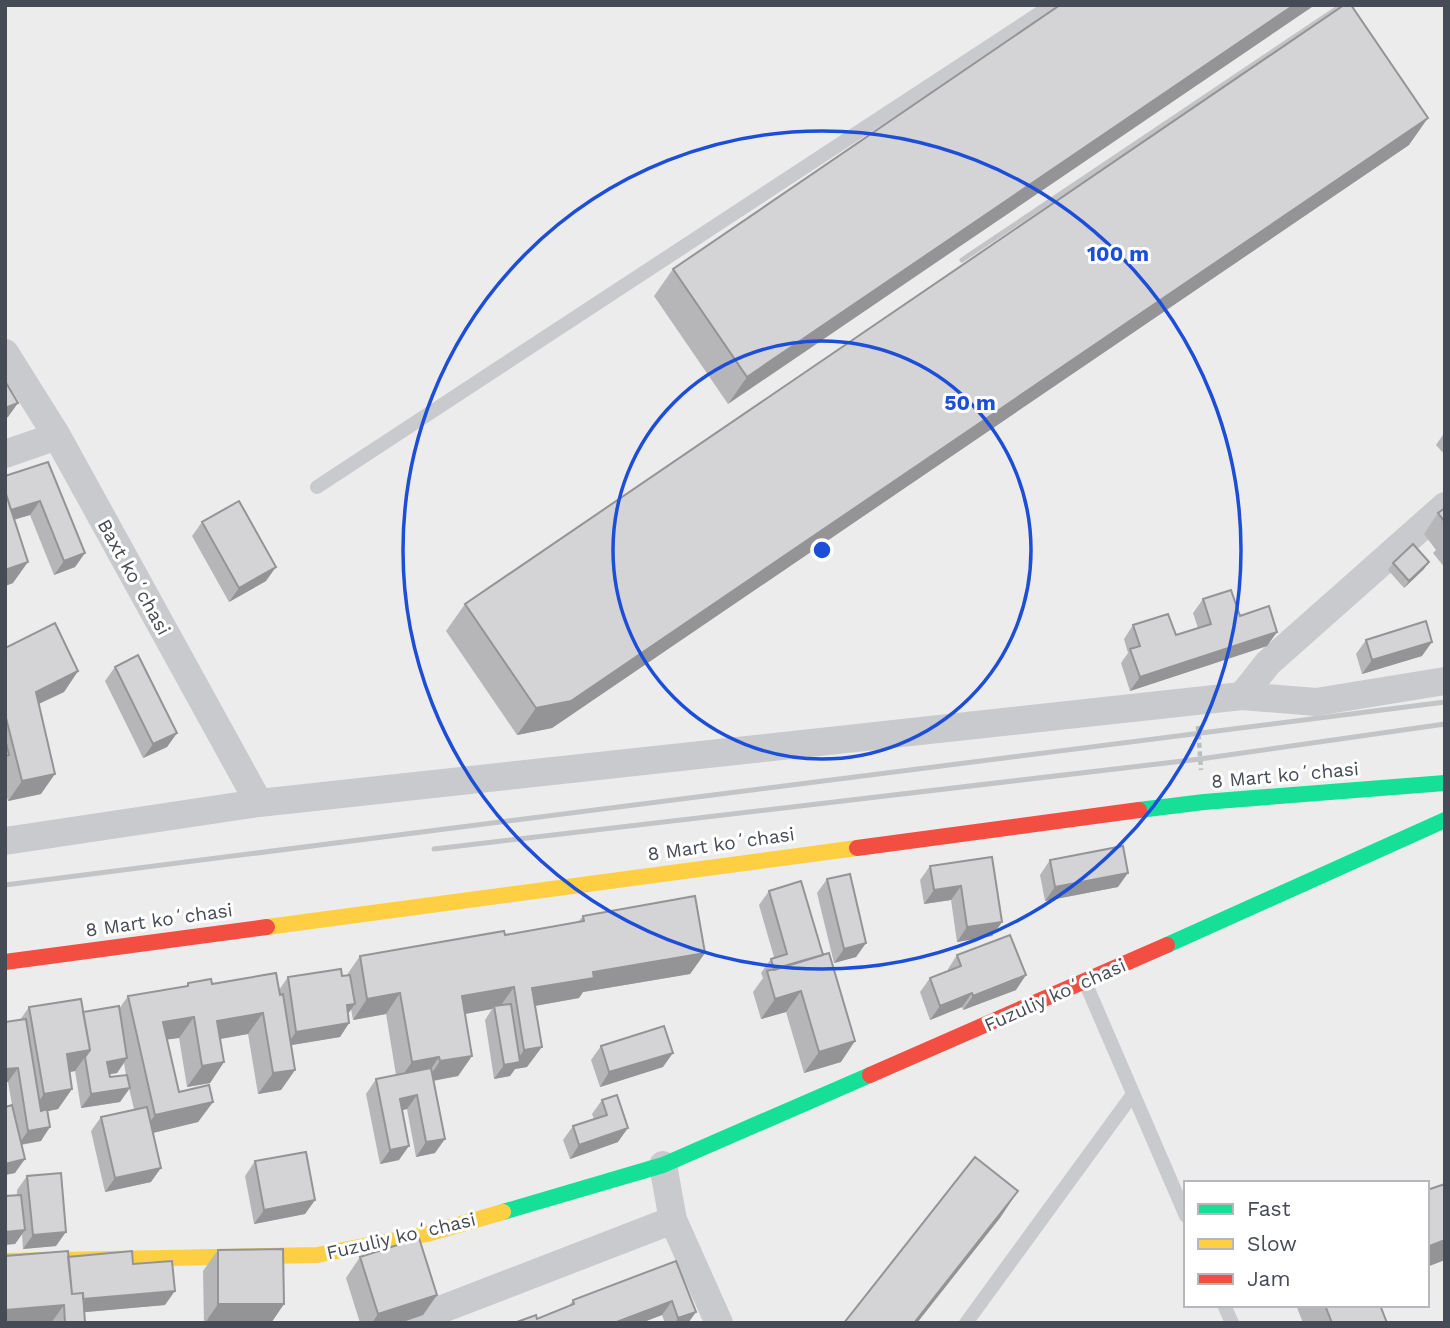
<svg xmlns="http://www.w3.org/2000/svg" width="1450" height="1328" font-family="'Work Sans',sans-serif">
  <rect width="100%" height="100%" fill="#edecec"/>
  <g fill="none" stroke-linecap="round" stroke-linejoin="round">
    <path stroke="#b7c0bf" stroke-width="4.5" stroke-dasharray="5 3.5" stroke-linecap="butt" d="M1198 726 1201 770"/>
    <path stroke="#c9cacd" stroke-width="14" d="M317 487 1052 5
      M1085 982 1186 1216
      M1224 1305 1232 1323
      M966 1323 1133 1094"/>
    <path stroke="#c9cacd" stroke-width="28" d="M5 353 57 436 259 803
      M5 454 57 436
      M1242 696 1268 663 1445 506
      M5 841 259 803 1242 696 1316 702 1445 681
      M663 1165 673 1220 719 1323
      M406 1323 673 1220"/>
    <path stroke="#16e098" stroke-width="16" d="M1139 810 1204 802 1445 783
      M1167 945 1445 820
      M503 1212 663 1165 870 1075"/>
    <path stroke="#ffcf43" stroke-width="16" d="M267 927 857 848
      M5 1261 317 1255 427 1234 503 1212"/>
    <path stroke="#f24e42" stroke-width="16" d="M857 848 1139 810
      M5 962 267 927
      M870 1075 1167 945"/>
    <path stroke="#c3c4c6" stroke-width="5" d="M962 260 1342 5
      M434 849 1200 759 1445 724
      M5 885 1445 702"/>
  </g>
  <path fill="#b6b6b9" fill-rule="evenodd" d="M1060 5 728 404 654 296 673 269Z
    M1409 145 552 728 517 735 446 631 465 604Z
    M1445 432V455L1436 445Z
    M48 462 85 553 75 567 54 575 30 515 14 520 13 583 5 586V476Z
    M1445 508V568L1433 553 1436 550 1424 534 1438 513Z
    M202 522 266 581 229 602 192 536Z
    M1393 563 1424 569 1404 588 1388 570Z
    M1203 599 1277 632 1267 646 1130 691 1121 663 1128 653 1124 639 1133 625 1176 635 1198 628 1193 613Z
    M1366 640 1422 656 1362 674 1356 654Z
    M5 648 78 671 64 692 39 704 41 794 8 801 5 791Z
    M115 667 177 733 167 747 143 758 105 681Z
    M992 857 1002 922 992 936 957 942 951 900 924 904 920 880 930 866Z
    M1050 860 1118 887 1045 901 1040 875Z
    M827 879 866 943 856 957 834 963 817 893Z
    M769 891 841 1062 804 1073 786 1012 761 1019 753 992 763 978 761 973 771 959 774 957 759 905Z
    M583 916 705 953 690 974 583 992 579 998 535 1006 527 1067 515 1069 510 1076 494 1079 485 1020 492 1009 465 1014 472 1056 458 1076 433 1081 435 1153 416 1157 407 1109 402 1110 399 1160 380 1164 366 1094 376 1079 396 1075 386 1014 353 1020 351 1009 348 1013 349 1023 340 1037 291 1045 295 1070 281 1090 258 1094 248 1034 220 1039 224 1062 210 1083 187 1087 179 1038 167 1039 179 1092 213 1102 198 1122 153 1133 151 1182 105 1192 91 1131 101 1117 134 1109 129 1088 120 1102 81 1108 75 1071 70 1072 72 1089 58 1109 48 1111 41 1141 21 1145 15 1173 5 1175V1107L12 1105 8 1082H5V1022L20 1020 29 1007 83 1012 119 1009 128 996 186 987 188 983 212 984 279 990 288 977 346 976 360 956 505 935 578 922ZM124 1063 126 1075 110 1077 109 1074 117 1073Z
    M957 955 1016 990 963 1010 962 1007 930 1020 920 992 930 978 948 971V969Z
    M601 1046 663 1067 600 1087 591 1060Z
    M602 1100 618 1142 570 1159 563 1140 573 1126 594 1119 592 1114Z
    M255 1161 315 1200 305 1214 254 1224 245 1176Z
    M27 1176 56 1246 23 1249 22 1234 15 1244 17 1190Z
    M218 1250 284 1304 271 1323H204L203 1271Z
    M68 1257 133 1264 165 1305 84 1312 85 1323H5Z
    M360 1257 437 1295 423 1315 400 1323H360L346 1278Z
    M676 1261 696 1312 688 1323H665L662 1315 641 1323H514L537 1319 569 1306 573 1300Z
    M1296 1305H1380L1387 1323H1303Z"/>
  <path fill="#949496" d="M1294 5H1315L728 404 747 377Z
    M1428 118 1409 145 552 728 517 735 536 708Z
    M18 403 8 417 5 418V408Z
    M40 501 30 515 5 522V511Z
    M85 553 75 567 54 575 64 561Z
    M28 562 13 583 5 586V570Z
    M1429 562 1424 569 1404 588 1409 581Z
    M276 567 266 581 229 602 239 588Z
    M1277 632 1267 646 1130 691 1140 677Z
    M1432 642 1422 656 1362 674 1372 660Z
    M78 671 64 692 21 712 36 692Z
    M177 733 167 747 143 758 153 744Z
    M55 774 41 794 8 801 22 781Z
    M1128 873 1118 887 1045 901 1055 887Z
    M961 886 951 900 924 904 934 890Z
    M1002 922 992 936 957 942 967 927Z
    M866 943 856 957 834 963 844 949Z
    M705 953 690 974 583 992 579 998 517 1009 532 988 593 972Z
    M1026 975 1016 990 963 1010 973 996Z
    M514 987 499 1008 494 1006 492 1009 448 1017 462 996Z
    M801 991 786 1012 761 1019 775 999Z
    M400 993 386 1014 353 1020 367 999Z
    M972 993 962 1007 930 1020 940 1006Z
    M355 1004 345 1018 347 1005Z
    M263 1013 248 1034 203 1042 217 1021Z
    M194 1017 179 1038 149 1042 163 1022Z
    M349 1023 340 1037 286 1046 296 1032Z
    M855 1041 841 1062 804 1073 819 1052Z
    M542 1047 527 1067 515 1069 510 1076 494 1079 504 1065 515 1063 524 1050Z
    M90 1050 75 1071 52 1075 67 1054Z
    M673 1053 663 1067 600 1087 609 1072Z
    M472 1056 458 1076 426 1082 440 1061Z
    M439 1057 425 1078 397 1083 412 1062Z
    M127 1058 117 1073 98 1076 107 1062Z
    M224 1062 210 1083 187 1087 202 1066Z
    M18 1068 8 1082H5V1069Z
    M295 1070 281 1090 258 1094 273 1073Z
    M130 1088 120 1102 81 1108 91 1094Z
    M72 1089 58 1109 29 1115 44 1094Z
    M417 1095 407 1109 390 1113 400 1099Z
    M213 1102 198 1122 140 1136 155 1115Z
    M50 1127 41 1141 18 1145 28 1131Z
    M628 1128 618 1142 570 1159 579 1145Z
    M445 1139 435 1153 416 1157 426 1142Z
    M409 1146 399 1160 380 1164 390 1150Z
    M25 1159 15 1173 5 1175V1164Z
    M161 1168 151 1182 105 1192 115 1178Z
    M1018 1191 1000 1218 917 1323H914Z
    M315 1200 305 1214 254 1224 264 1210Z
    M25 1230 15 1244 5 1245V1232Z
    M66 1232 56 1246 23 1249 33 1235Z
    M1445 1240V1260L1427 1267V1247Z
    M175 1291 165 1305 64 1314 67 1301Z
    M437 1295 423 1315 400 1323H372L378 1314Z
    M672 1301 662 1315 641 1323H614Z
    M218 1304H284L271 1323H205Z
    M64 1305 51 1323H5V1310Z
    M696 1312 688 1323H675L678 1318Z"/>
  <path fill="#d4d4d7" stroke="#949496" stroke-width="2" d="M1060 5H1294L747 377 673 269Z
    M1344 5H1351L1428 118 571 701 536 708 465 604Z
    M5 381 18 403 5 408Z
    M48 462 85 553 64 561 40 501 11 510 5 491V476Z
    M5 491 28 562 5 570Z
    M239 501 276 567 239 588 202 522Z
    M1445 508V522L1438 513Z
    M1413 544 1429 562 1409 581 1393 563Z
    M1231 590 1240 616 1269 606 1277 632 1140 677 1130 649 1140 646 1133 625 1168 614 1176 635 1211 624 1203 599Z
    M1426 621 1432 642 1372 660 1366 640Z
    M55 623 78 671 36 692 55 774 22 781 5 714V648Z
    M138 655 177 733 153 744 115 667Z
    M5 739 9 755 5 756Z
    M1123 846 1128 873 1055 887 1050 860Z
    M992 857 1002 922 967 927 961 886 934 890 930 866Z
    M850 874 866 943 844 949 827 879Z
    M801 881 823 955 774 970 771 959 787 954 769 891Z
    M695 896 705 953 593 972 594 978 532 988 542 1047 524 1050 514 987 462 996 472 1056 440 1061 439 1057 412 1062 400 993 367 999 360 956 504 931 505 935 584 921 583 916Z
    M1010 935 1026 975 973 996 972 993 940 1006 930 978 961 966 957 955Z
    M829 953 855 1041 819 1052 801 991 775 999 767 971Z
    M341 969 342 976 350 975 355 1004 347 1005 349 1023 296 1032 288 977Z
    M276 973 280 995 283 994 295 1070 273 1073 263 1013 217 1021 224 1062 202 1066 194 1017 163 1022 179 1092 209 1085 213 1102 155 1115 128 996 188 986V983L211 979 212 984Z
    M81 999 90 1050 67 1054 72 1089 44 1094 29 1007Z
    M511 1004 520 1062 504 1065 494 1006Z
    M119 1006 127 1058 107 1062 110 1077 127 1075 130 1088 91 1094 85 1057 90 1050 83 1012Z
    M26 1019 41 1111 47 1109 50 1127 28 1131 18 1068 5 1069V1022Z
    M664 1026 673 1053 609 1072 601 1046Z
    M431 1068 445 1139 426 1142 417 1095 400 1099 409 1146 390 1150 376 1079Z
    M617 1095 628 1128 579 1145 573 1126 607 1115 602 1100Z
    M12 1105 25 1159 5 1164V1107Z
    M147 1107 161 1168 115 1178 101 1117Z
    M306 1152 315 1200 264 1210 255 1161Z
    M975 1157 1018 1191 914 1323H844Z
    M61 1173 66 1232 33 1235 27 1176Z
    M1445 1184V1240L1427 1247V1190Z
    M21 1195 25 1230 5 1232V1196Z
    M419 1238 437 1295 378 1314 360 1257Z
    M283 1249 284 1304H218V1250Z
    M68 1251 72 1294 83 1293 85 1323H65L64 1305 5 1310V1256Z
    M132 1251 133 1264 172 1261 175 1291 83 1299V1293L72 1294 68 1257Z
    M676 1261 696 1312 678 1318 672 1301 614 1323H514L536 1315 537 1319 574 1304 573 1300Z
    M1325 1305H1380L1387 1323H1332Z"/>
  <g fill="none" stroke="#1d4ed8" stroke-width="3.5">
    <circle cx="822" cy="550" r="209"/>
    <circle cx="822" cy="550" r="419"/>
  </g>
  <g text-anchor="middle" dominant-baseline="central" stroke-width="6" stroke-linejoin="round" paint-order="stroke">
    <g font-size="19" fill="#464c56" stroke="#fff">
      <text transform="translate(134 577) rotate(61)">Baxt koʻchasi</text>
      <text transform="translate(1285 775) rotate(-5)">8 Mart koʻchasi</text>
      <text transform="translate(721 844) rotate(-8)">8 Mart koʻchasi</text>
      <text transform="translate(159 920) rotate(-8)">8 Mart koʻchasi</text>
      <text transform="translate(1055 995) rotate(-24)">Fuzuliy koʻchasi</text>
      <text transform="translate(401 1236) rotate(-13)">Fuzuliy koʻchasi</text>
    </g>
  </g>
  <circle cx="822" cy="550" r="10" fill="#1d4ed8" stroke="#fff" stroke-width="3.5"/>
  <g font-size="21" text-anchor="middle" font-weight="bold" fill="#1d4ed8" stroke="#fff" stroke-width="6" stroke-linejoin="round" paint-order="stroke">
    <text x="1118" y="261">100 m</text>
    <text x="970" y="410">50 m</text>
  </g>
  <rect width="1450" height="1328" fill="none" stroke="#464c56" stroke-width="14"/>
  <rect x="1184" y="1181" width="245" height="126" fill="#ffffff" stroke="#b5b7bb" stroke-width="2"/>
  <rect x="1198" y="1204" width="35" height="10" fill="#16e098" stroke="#b5b7bb" stroke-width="2"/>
  <text x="1247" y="1216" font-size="21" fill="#464c56">Fast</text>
  <rect x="1198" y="1239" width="35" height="10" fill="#ffcf43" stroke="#b5b7bb" stroke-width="2"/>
  <text x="1247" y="1251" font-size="21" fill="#464c56">Slow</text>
  <rect x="1198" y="1274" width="35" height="10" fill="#f24e42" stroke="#b5b7bb" stroke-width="2"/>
  <text x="1247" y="1286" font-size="21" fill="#464c56">Jam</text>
</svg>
